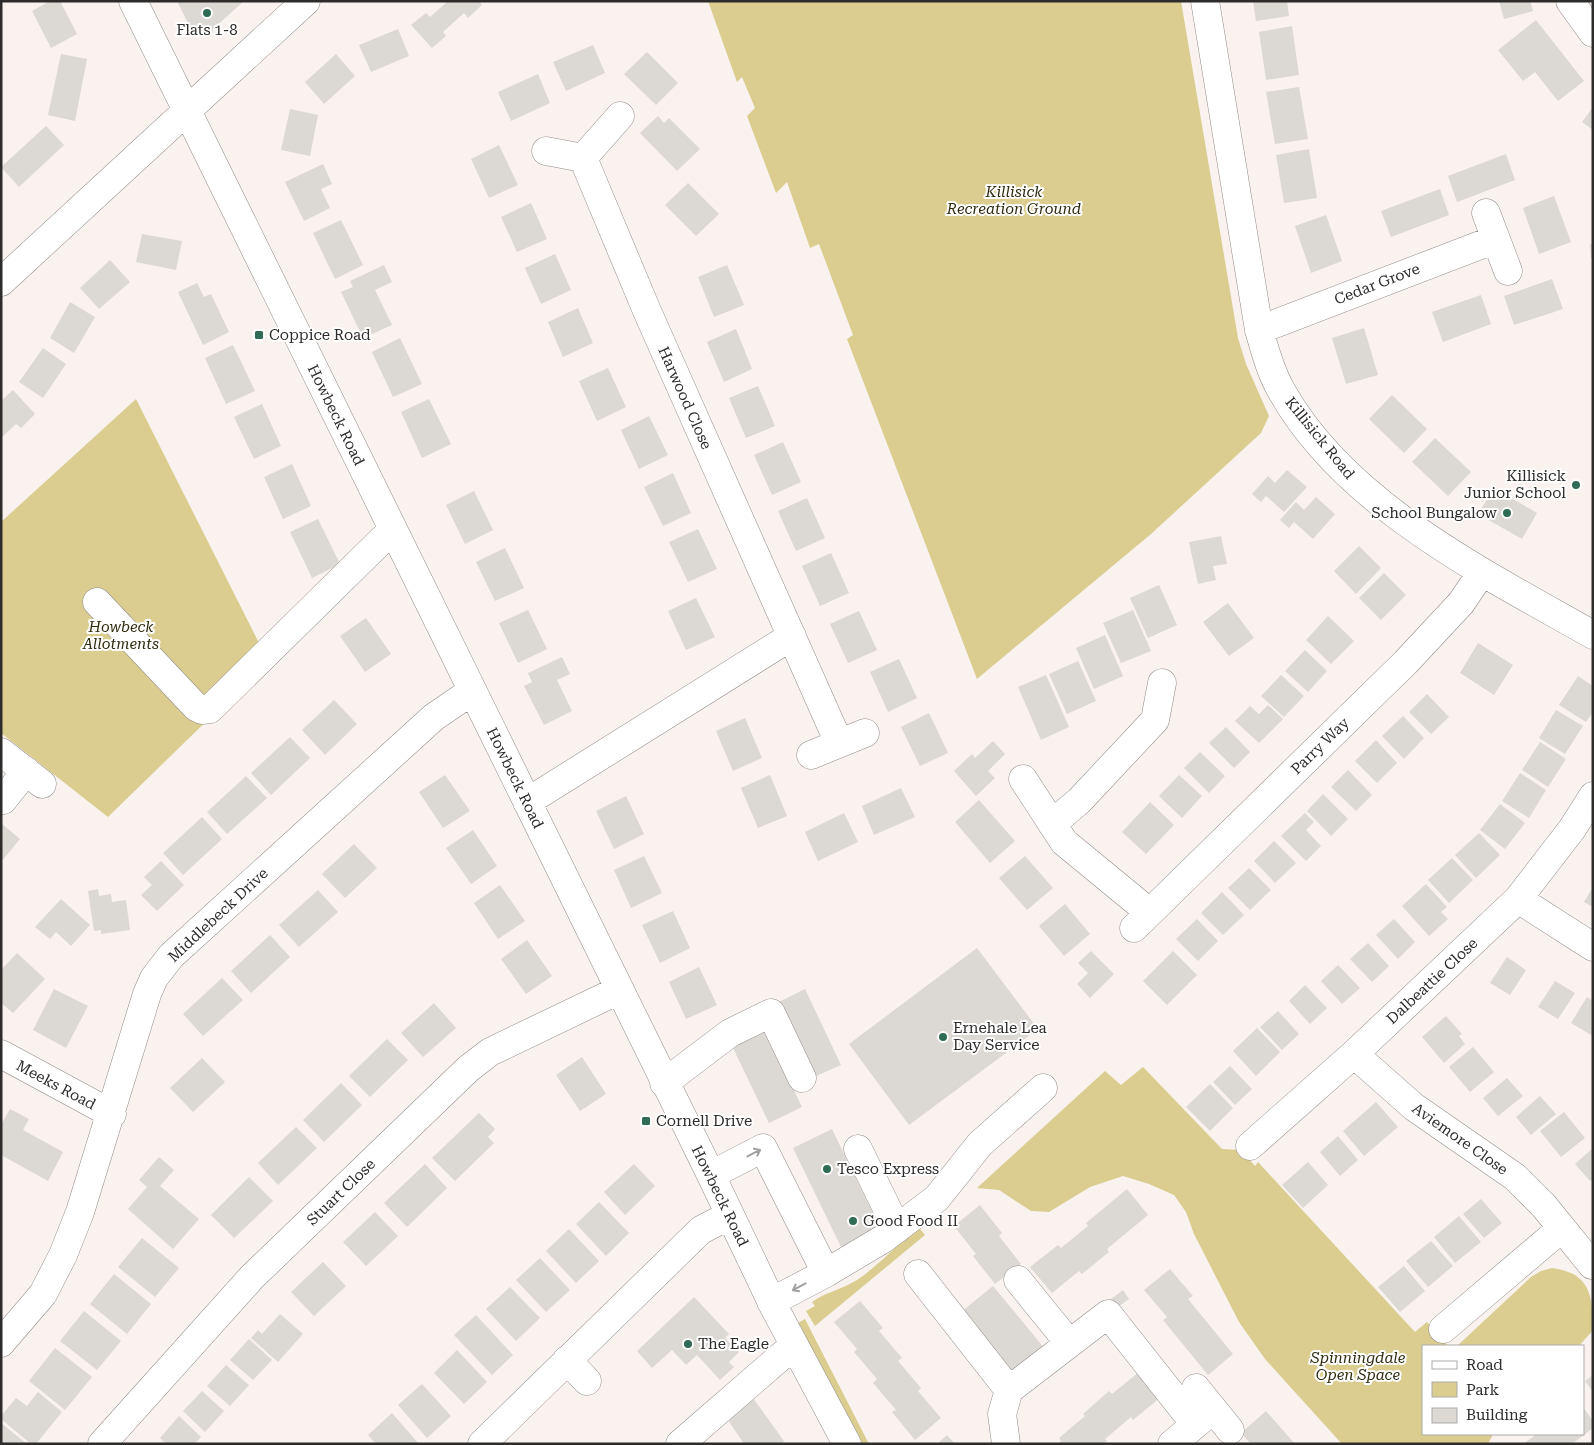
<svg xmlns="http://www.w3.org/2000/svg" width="1594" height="1445" font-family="'Roboto Serif',serif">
  <rect width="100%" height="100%" fill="#f9f2ef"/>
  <path fill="#dbcd8f" d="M708 1H1181L1238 338 1246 364 1269 416 1261 433 1151 534 977 679 847 339 853 335 819 244 810 248 787 182 776 193 747 116 755 108 742 77 737 82Z
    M136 399 261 647 375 557 108 817 1 733V522Z
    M1143 1067 1222 1149 1241 1150 1255 1166 1258 1162 1415 1332 1427 1322 1448 1346H1423V1434H1493L1488 1444H1342L1265 1359 1239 1322 1194 1234 1186 1212 1174 1195 1149 1184 1123 1176 1090 1187 1049 1212 1031 1211 999 1190 977 1188 1105 1071 1121 1085Z
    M917 1225 925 1235 815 1326 806 1311 815 1306 812 1302C826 1292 843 1289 857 1280 879 1265 899 1244 917 1225Z
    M1552 1268C1591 1273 1593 1297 1593 1330L1579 1346H1457L1531 1277 1541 1271Z
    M805 1319 869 1444H858L796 1324Z"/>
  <path fill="#dcd8d3" d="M50 1H60L77 34 51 48 32 11Z
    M177 1H244L213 29 212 34 187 29 189 25Z
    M448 1H479L482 5 468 18 464 13 443 32 446 36 432 48 411 25 426 13 430 17Z
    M1253 1H1287L1289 16 1256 21Z
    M1499 1H1530L1533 11 1504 19Z
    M1536 20 1584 81 1558 101 1535 72 1523 81 1498 50Z
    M1292 26 1299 75 1266 80 1259 32Z
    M398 29 409 56 371 72 359 45Z
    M593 45 605 73 566 91 553 62Z
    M647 52 678 83 656 105 624 74Z
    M61 54 87 59 75 121 48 115Z
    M336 54 355 76 324 104 305 82Z
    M538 74 550 103 511 121 498 92Z
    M1299 87 1308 139 1275 144 1266 92Z
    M1593 107V130L1582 122Z
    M290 109 318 115 310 156 281 150Z
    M658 116 664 123 669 118 700 149 677 171 640 133Z
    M46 126 64 145 19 187 1 167Z
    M499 145 518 185 489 198 471 159Z
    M1309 149 1317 198 1284 203 1276 155Z
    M1506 154 1515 180 1457 202 1448 176Z
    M323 164 332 184 321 189 330 208 304 221 285 182Z
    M688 183 719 214 696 236 665 205Z
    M1440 189 1449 215 1391 237 1381 211Z
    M1554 196 1571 242 1539 254 1523 208Z
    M531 203 547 239 517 252 501 217Z
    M1326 215 1342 261 1311 273 1295 226Z
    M341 220 363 265 335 279 313 233Z
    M142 234 182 241 176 270 136 262Z
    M1590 244H1593V258H1591Z
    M555 254 571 290 541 304 525 268Z
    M110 260 130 282 99 309 80 288Z
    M384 265 392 282 375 290 392 325 363 338 341 292 353 287 350 281Z
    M727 265 744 305 714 317 698 277Z
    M1552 279 1563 309 1514 325 1504 296Z
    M197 283 204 297 211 294 229 332 203 345 178 292Z
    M1481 295 1491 324 1443 342 1432 312Z
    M70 302 95 317 74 353 50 338Z
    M578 308 593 343 563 357 548 322Z
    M1364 328 1378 375 1346 384 1332 338Z
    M736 329 752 369 724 382 707 342Z
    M400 338 422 384 393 397 372 352Z
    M233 345 255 391 226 404 205 358Z
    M43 348 66 364 43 398 19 382Z
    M608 368 626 407 597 421 579 381Z
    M758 386 775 426 746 438 729 398Z
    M13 390 35 414 21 428 16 424 1 438V401Z
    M1392 395 1427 429 1404 453 1369 419Z
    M429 399 451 444 422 458 401 412Z
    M262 404 281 446 254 459 234 417Z
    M649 416 668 455 639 469 621 430Z
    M1435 438 1471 472 1448 496 1412 462Z
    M783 442 801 482 772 495 754 455Z
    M292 464 311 506 283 519 264 477Z
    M1287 470 1307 487 1284 512 1266 496 1261 502 1252 494 1268 476 1275 483Z
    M673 473 691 513 663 526 644 487Z
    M1494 488 1537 513 1522 539 1478 514Z
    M474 491 493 530 465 544 446 505Z
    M1316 497 1335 514 1313 539 1294 522 1289 528 1280 520 1296 502 1304 510Z
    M807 498 825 538 796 551 778 511Z
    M318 519 340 564 312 578 290 532Z
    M698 529 717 569 688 582 669 542Z
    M1221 536 1227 564 1213 566 1216 580 1198 584 1189 542Z
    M1359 546 1381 568 1356 594 1334 571Z
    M505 548 524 588 495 601 476 562Z
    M831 553 849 593 820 606 802 566Z
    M1384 573 1406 595 1381 620 1359 598Z
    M1159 585 1177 625 1148 638 1130 598Z
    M696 598 715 637 686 650 668 611Z
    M1228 603 1254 638 1229 656 1203 622Z
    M528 610 547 649 518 663 499 623Z
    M1133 610 1151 651 1121 663 1103 623Z
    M859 611 877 650 848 663 830 624Z
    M1328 616 1354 641 1331 664 1306 640Z
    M366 618 391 654 365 672 340 636Z
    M1105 635 1123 676 1094 689 1076 648Z
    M1478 643 1513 665 1494 695 1460 673Z
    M1305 650 1327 671 1308 692 1285 671Z
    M562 657 570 674 557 680 572 711 544 725 524 686 532 682 528 673Z
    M899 659 917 698 888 712 870 672Z
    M1078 661 1096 701 1067 714 1049 674Z
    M1046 675 1069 727 1041 740 1018 687Z
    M1281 675 1304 696 1284 717 1261 696Z
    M1578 676 1593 686V712L1586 722 1559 705Z
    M1427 694 1449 717 1431 734 1409 712Z
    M334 700 357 724 325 755 302 730Z
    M1268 705 1283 719 1259 743 1235 721 1250 706 1259 714Z
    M1556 710 1583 726 1565 754 1539 738Z
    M929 713 948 753 920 766 901 727Z
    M1403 716 1424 738 1404 759 1382 736Z
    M745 718 762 758 733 771 716 731Z
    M1226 727 1250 752 1234 768 1209 743Z
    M290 737 310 758 271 795 251 773Z
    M1376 740 1397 763 1377 783 1355 761Z
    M993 741 1005 754 988 771 995 778 976 796 954 771 972 754 975 758Z
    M1540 742 1566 759 1548 787 1522 770Z
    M1200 752 1225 776 1209 793 1184 768Z
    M1348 770 1372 795 1356 811 1331 787Z
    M1520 773 1546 790 1529 818 1502 801Z
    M445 775 470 811 443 828 419 792Z
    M770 775 787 816 758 828 741 788Z
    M1179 775 1202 796 1182 818 1159 796Z
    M246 776 267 798 227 834 207 812Z
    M901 788 915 817 874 835 862 806Z
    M1323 794 1348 819 1331 836 1307 811Z
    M626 796 644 834 614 849 596 811Z
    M979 800 1015 841 990 863 955 822Z
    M1150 802 1174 825 1146 854 1122 832Z
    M1500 804 1525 823 1505 849 1480 830Z
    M844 813 858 842 818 861 805 832Z
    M1305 813 1314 822 1306 830 1321 846 1306 861 1281 836Z
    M202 817 222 839 183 875 163 853Z
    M1 823 20 839 1 862Z
    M473 830 497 866 471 884 446 848Z
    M1479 833 1500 855 1476 878 1455 855Z
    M1274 841 1296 863 1275 883 1254 861Z
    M354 844 377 868 345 898 322 874Z
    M644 856 662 893 631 908 614 870Z
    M1025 856 1053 888 1027 910 999 878Z
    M1452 858 1473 880 1449 903 1428 880Z
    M161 861 184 885 157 911 141 895 152 885 144 877Z
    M1249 868 1271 890 1250 910 1228 888Z
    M1426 884 1447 907 1441 912 1448 919 1429 936 1402 906Z
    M500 885 525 921 498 939 474 903Z
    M1593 887V907L1584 902Z
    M98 889 99 896 111 894 112 902 126 900 130 930 101 934V930L94 931 88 891Z
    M318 890 338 912 299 947 279 925Z
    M1222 892 1244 915 1223 935 1201 913Z
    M61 899 90 925 71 946 56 932 50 939 35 927Z
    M1065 904 1090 934 1064 956 1039 926Z
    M673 911 690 948 660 963 642 925Z
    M1197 919 1218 941 1198 961 1176 939Z
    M1394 919 1415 942 1398 959 1376 935Z
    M270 935 290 957 251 993 231 971Z
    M527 940 552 976 526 994 501 959Z
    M1368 943 1389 966 1372 982 1350 959Z
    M977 948 1038 1029 909 1125 849 1044Z
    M1091 951 1114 974 1090 998 1077 984 1088 973 1078 963Z
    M1173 951 1197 975 1167 1005 1143 981Z
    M17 953 45 979 13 1013 1 1003V970Z
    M1507 957 1526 970 1510 995 1490 983Z
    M1338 965 1360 988 1342 1004 1321 981Z
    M699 967 717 1005 686 1019 669 982Z
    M222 978 243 1000 203 1036 183 1014Z
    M1555 981 1575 993 1558 1019 1538 1007Z
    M1305 985 1327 1008 1310 1024 1289 1001Z
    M54 989 88 1006 66 1048 33 1030Z
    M805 989 841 1065 814 1077 779 1002Z
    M1587 997 1593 1001V1032L1591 1035 1571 1023Z
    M434 1003 456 1028 423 1057 401 1033Z
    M1278 1011 1299 1034 1282 1050 1260 1027Z
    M1446 1016 1462 1034 1459 1036 1465 1044 1444 1063 1422 1037Z
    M1257 1028 1280 1052 1256 1076 1233 1051Z
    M765 1030 802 1107 769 1123 732 1046Z
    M387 1039 408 1060 370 1097 349 1076Z
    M1473 1047 1494 1072 1470 1092 1449 1067Z
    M582 1057 606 1094 580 1111 556 1075Z
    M202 1058 225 1082 193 1112 170 1088Z
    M1230 1066 1252 1089 1235 1105 1213 1082Z
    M1507 1078 1523 1096 1498 1116 1483 1098Z
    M341 1083 362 1105 324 1142 303 1120Z
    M1210 1084 1233 1108 1210 1131 1186 1107Z
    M1540 1096 1556 1114 1531 1135 1516 1117Z
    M1376 1102 1398 1127 1364 1156 1343 1131Z
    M10 1109 29 1119 23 1130 63 1152 48 1181 1 1155V1125Z
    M1564 1112 1585 1138 1561 1157 1540 1131Z
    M479 1113 495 1129 488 1137 494 1143 455 1181 432 1158Z
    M296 1127 317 1148 278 1185 258 1163Z
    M832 1129 880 1228 841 1247 793 1148Z
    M1338 1136 1358 1160 1340 1176 1320 1152Z
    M1593 1148V1179L1590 1181 1575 1164Z
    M159 1157 174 1170 160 1186 199 1219 173 1249 128 1209 147 1187 139 1180Z
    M1308 1162 1328 1185 1303 1208 1282 1185Z
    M425 1164 447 1188 407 1227 384 1203Z
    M634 1164 655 1186 625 1215 604 1192Z
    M249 1177 273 1201 234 1238 211 1215Z
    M1127 1189 1148 1215 1107 1249 1109 1252 1082 1274 1079 1271 1052 1293 1030 1267 1058 1245 1061 1248 1088 1226 1086 1223Z
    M1481 1199 1502 1223 1484 1238 1463 1214Z
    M599 1202 629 1233 606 1256 576 1224Z
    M980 1205 1002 1233 999 1236 1021 1264 995 1284 973 1256 976 1254 954 1226Z
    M375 1212 398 1236 366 1266 343 1242Z
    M1459 1216 1481 1242 1455 1263 1434 1237Z
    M569 1229 599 1261 576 1283 546 1251Z
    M142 1238 179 1268 155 1297 118 1267Z
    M1431 1241 1453 1266 1428 1287 1406 1261Z
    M540 1258 570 1290 546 1312 516 1280Z
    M323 1262 346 1286 314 1316 291 1292Z
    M1404 1266 1425 1291 1400 1312 1378 1287Z
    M1170 1269 1193 1296 1188 1299 1233 1354 1208 1375 1163 1320 1167 1317 1144 1290Z
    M114 1274 151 1304 127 1334 90 1304Z
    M993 1286 1045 1349 1013 1375 961 1312Z
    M510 1287 540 1318 516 1341 486 1309Z
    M1123 1290 1129 1299 1114 1310 1107 1302Z
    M694 1297 729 1334 725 1338 739 1352 729 1362 734 1367 720 1380 697 1355 686 1365 672 1350 652 1368 637 1351Z
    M860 1301 883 1328 879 1331 902 1358 898 1361 921 1388 918 1391 941 1418 915 1440 892 1412 896 1410 873 1383 877 1379 854 1352 857 1349 834 1322Z
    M84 1311 121 1341 97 1370 60 1341Z
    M280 1314 303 1334 278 1362 251 1338 258 1330 262 1334Z
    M476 1315 513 1355 492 1375 454 1335Z
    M249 1339 272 1360 253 1380 230 1360Z
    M55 1348 92 1377 65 1410 29 1381Z
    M457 1350 487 1382 464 1404 434 1373Z
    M226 1365 249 1385 230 1406 207 1386Z
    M1139 1372 1161 1397 1133 1420 1131 1417 1105 1439 1107 1441 1104 1444H1058L1061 1441 1059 1438 1085 1416 1083 1414 1109 1391 1112 1394Z
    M1593 1375V1392L1585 1381Z
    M422 1384 451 1416 427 1438 398 1405Z
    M202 1391 224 1411 205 1432 183 1411Z
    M38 1392 62 1412 36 1444H31L1 1419V1416L16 1398 27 1406Z
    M753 1398 784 1441 781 1444H744L726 1417Z
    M1583 1407 1593 1421V1428L1572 1444H1523L1537 1434H1583Z
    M1266 1411 1295 1444H1251L1241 1433Z
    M392 1413 419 1444H376L368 1435Z
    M179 1416 201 1437 195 1444H166L160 1438Z
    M1 1423 27 1444H1Z
    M947 1435 955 1444H937Z"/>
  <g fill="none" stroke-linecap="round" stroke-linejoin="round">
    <defs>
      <path id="minor" d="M133 1 711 1175 774 1307 847 1444
        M1205 1 1259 330C1265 350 1270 371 1281 390 1344 504 1484 573 1593 635
        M1570 1 1593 33
        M546 151 583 158 620 116
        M583 158 647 311 839 743
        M1486 213 1508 271
        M1 282 306 1
        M1259 330 1496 239
        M97 602 196 707 202 710 210 709 392 530
        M1 752 42 784
        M811 755 865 733
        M1023 779 1064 842 1149 912
        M3 800 26 771
        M527 802 792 636
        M1052 824 1079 801 1155 720 1162 683
        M1518 899 1593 947
        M1134 928 1406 662 1461 603 1482 572
        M1 1054 112 1114
        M1354 1054 1414 1107 1515 1177 1544 1206 1592 1265
        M664 1083 730 1033 771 1013 802 1078
        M1250 1146 1354 1054 1518 899 1572 829 1593 796
        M858 1149 897 1229
        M711 1175 763 1148 826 1273 771 1302
        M826 1273 883 1239 937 1198 980 1144 1043 1088
        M918 1274 1009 1390
        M1018 1280 1069 1343
        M1443 1329 1562 1228
        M1 1343 43 1294 63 1255 80 1212 147 994 154 978 171 956 434 717 472 691
        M567 1360 587 1381
        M1196 1388 1230 1430
        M102 1444 252 1277 468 1069 490 1052 619 990
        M482 1444 701 1230 730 1215
        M680 1444 793 1346
        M1006 1444 1002 1414 1009 1390 1108 1314 1195 1424
        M1172 1444 1209 1413"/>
    </defs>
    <use href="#minor" stroke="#928c89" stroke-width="29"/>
    <use href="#minor" stroke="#fff" stroke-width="28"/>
  </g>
  <defs><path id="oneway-shaft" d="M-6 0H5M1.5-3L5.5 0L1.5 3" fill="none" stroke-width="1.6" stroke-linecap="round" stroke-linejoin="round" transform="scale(1.25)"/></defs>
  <g stroke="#a1a0a0">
    <use href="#oneway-shaft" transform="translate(754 1153) rotate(-27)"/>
    <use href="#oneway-shaft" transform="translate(799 1287) rotate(152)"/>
  </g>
  <g fill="#2f6b55" stroke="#fff" stroke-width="2">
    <circle cx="207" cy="13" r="5"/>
    <rect x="254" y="330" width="10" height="10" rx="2.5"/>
    <circle cx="1576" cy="485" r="5"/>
    <circle cx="1507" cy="513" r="5"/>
    <circle cx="943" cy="1037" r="5"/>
    <rect x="641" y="1116" width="10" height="10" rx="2.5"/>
    <circle cx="827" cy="1169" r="5"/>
    <circle cx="853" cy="1221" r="5"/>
    <circle cx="688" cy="1344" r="5"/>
  </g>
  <g text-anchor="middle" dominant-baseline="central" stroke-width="4" stroke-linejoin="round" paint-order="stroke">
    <g font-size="15" fill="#2e2c2b" stroke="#fff" text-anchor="start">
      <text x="207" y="30" text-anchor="middle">Flats 1-8</text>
      <text x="269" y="335">Coppice Road</text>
      <text x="1566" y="476" text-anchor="end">Killisick<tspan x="1566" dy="17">Junior School</tspan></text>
      <text x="1497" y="513" text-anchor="end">School Bungalow</text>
      <text x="953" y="1028">Ernehale Lea<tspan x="953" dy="17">Day Service</tspan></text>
      <text x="656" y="1121">Cornell Drive</text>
      <text x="837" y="1169">Tesco Express</text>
      <text x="863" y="1221">Good Food II</text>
      <text x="698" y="1344">The Eagle</text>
    </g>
    <g font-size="15" font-style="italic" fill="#322c0f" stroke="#fff">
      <text x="1014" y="192">Killisick<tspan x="1014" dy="17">Recreation Ground</tspan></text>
      <text x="121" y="627">Howbeck<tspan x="121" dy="17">Allotments</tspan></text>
      <text x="1358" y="1358">Spinningdale<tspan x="1358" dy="17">Open Space</tspan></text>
    </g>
    <g font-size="15" fill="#2e2c2b" stroke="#fff">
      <text transform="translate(1377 284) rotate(-21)">Cedar Grove</text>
      <text transform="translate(685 398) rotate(66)">Harwood Close</text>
      <text transform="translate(336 415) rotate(64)">Howbeck Road</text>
      <text transform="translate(1320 438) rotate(51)">Killisick Road</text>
      <text transform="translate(1320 746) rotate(-44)">Parry Way</text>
      <text transform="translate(515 778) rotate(64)">Howbeck Road</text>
      <text transform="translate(218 915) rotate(-43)">Middlebeck Drive</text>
      <text transform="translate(1432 981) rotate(-43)">Dalbeattie Close</text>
      <text transform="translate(56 1085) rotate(28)">Meeks Road</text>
      <text transform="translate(1460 1139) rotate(35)">Aviemore Close</text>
      <text transform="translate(341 1192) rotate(-44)">Stuart Close</text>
      <text transform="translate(720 1196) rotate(64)">Howbeck Road</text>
    </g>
  </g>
  <rect width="1594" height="1445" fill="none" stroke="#2e2c2b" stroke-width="5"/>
  <rect x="1422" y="1345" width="162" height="90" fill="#ffffff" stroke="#ababaa"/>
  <rect x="1432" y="1361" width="25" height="8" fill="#ffffff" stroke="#ababaa"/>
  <text x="1466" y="1370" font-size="15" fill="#2e2c2b">Road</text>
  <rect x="1432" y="1382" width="25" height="15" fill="#dbcd8f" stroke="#ababaa"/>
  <text x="1466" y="1395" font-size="15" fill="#2e2c2b">Park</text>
  <rect x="1432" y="1408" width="25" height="15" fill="#dcd8d3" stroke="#ababaa"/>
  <text x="1466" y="1420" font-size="15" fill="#2e2c2b">Building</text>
</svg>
